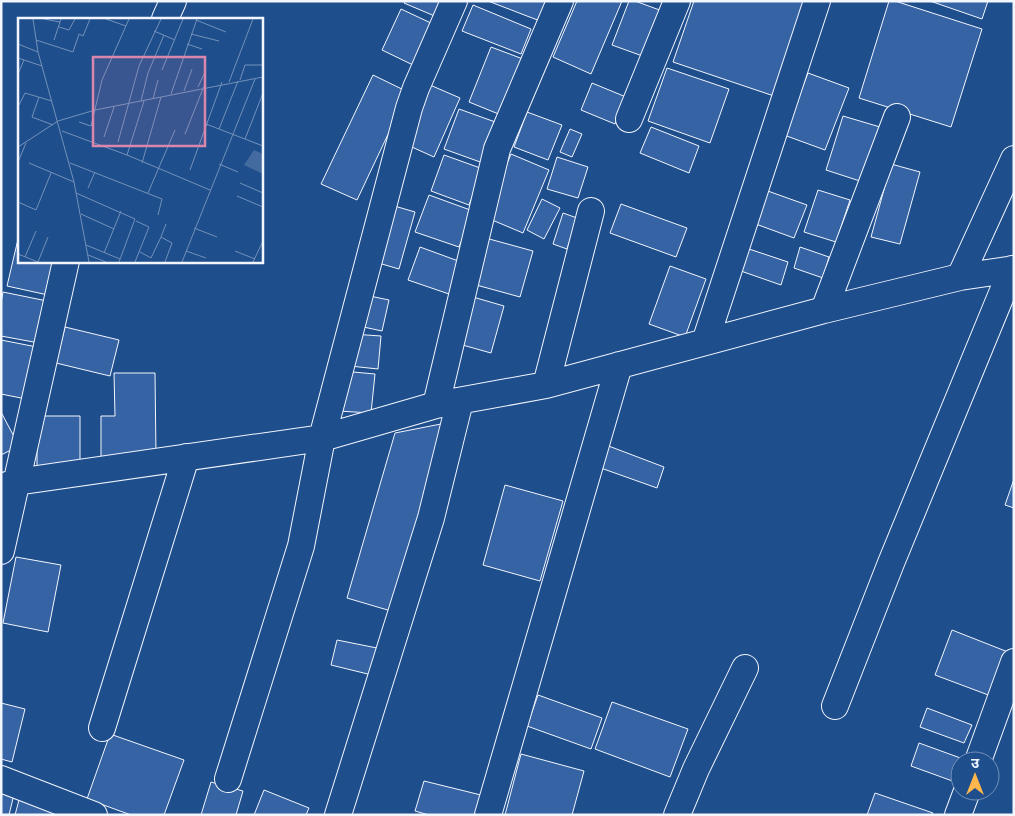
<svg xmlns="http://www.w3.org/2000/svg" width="1015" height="816" font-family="'Exo 2','Noto Sans Devanagari',sans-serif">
  <rect width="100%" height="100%" fill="#1f4e8c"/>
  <path fill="#3563a3" stroke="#f2f6ff" d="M405 1H452L444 20 404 3Z
    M488 1H548L540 21Z
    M577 1H622L591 74 553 57Z
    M629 1H635L665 12 648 58 612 45Z
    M694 1H806L774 96 673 62Z
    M889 1H895L982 29 951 127 859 98Z
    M930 1H988L982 19Z
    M473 5 531 29 521 54 462 31Z
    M401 9 433 24 413 65 382 50Z
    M491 47 523 59 501 115 469 102Z
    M667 68 729 89 710 143 648 121Z
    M808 73 849 88 825 150 784 135Z
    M373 75 408 92 357 200 321 184Z
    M592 83 626 97 615 124 581 110Z
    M430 85 460 98 434 157 403 143Z
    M459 109 498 123 483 163 444 149Z
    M527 112 562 125 548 160 514 147Z
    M843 116 880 127 863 182 826 170Z
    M651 127 699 146 689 173 640 153Z
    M570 129 582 134 572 157 560 152Z
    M511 154 549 170 523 233 485 217Z
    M444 155 483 169 469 205 431 191Z
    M557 157 588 167 578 198 547 189Z
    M891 164 920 172 900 244 871 237Z
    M765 190 807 205 794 238 753 223Z
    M818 190 850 200 836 242 804 232Z
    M429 195 473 211 459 247 415 232Z
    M542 199 560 208 544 239 527 230Z
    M621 204 687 228 676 257 610 233Z
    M391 205 415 212 399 269 375 262Z
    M563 213 577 218 567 249 553 244Z
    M19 235V261H56L48 295 7 286Z
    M482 237 533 251 520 297 469 283Z
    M420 247 461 262 449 294 408 280Z
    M800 247 829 257 823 278 794 268Z
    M746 248 788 262 781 285 738 270Z
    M670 266 706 279 685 337 649 324Z
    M3 292 47 301 39 343 1 336V303Z
    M365 295 389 300 382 331 359 326Z
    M473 297 504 306 491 353 459 344Z
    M65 327 119 340 110 376 56 363Z
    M352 334 381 336 378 369 350 366Z
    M1 340 37 347 26 399 1 394Z
    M342 371 375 374 371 413 338 411Z
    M114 373H155L156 457H101V416H115Z
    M1 412 19 446 1 455Z
    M37 416H80V467L37 468Z
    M446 423 391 611 347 598 395 433Z
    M606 445 664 467 657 488 598 467Z
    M1014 479V508L1005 505Z
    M505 485 563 501 540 581 483 565Z
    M16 557 61 565 48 632 3 623Z
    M952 630 1008 652 991 696 935 675Z
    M337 640 382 649 376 676 331 665Z
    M538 695 602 718 591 749 527 726Z
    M612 702 688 729 670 777 595 749Z
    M1 703 25 709 12 762 1 759Z
    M927 708 972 725 964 743 920 727Z
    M110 734 184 760 164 815H131L87 799Z
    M919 743 966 760V761H960V777L958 783 911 766Z
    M521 754 584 771 572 815H505Z
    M424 781 485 796 480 815H429L415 811Z
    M211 782 243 791 236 815H201Z
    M1 786 15 790 9 815H1Z
    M264 790 309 808 306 815H254Z
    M875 793 933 813 932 815H867Z
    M19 800 64 815H15Z"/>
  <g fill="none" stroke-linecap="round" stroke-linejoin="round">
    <defs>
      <path id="street" d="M165 19 173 1
        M629 119 677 1
        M960 277 1014 159
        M824 310 897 117
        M705 342 817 1
        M546 385 591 211
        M436 405 497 149 560 1
        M1 487 16 482 322 438 436 405 546 385 824 310 960 277 1014 269
        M1 551 66 261
        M835 706 891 563 1012 269
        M102 728 186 457
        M978 761 1014 662
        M1 779 94 815
        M228 779 301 546 322 438 409 108 416 88 454 1
        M338 815 431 518 460 401
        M488 815 619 365
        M677 815 696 769 745 668
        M958 815 967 791"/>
    </defs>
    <use href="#street" stroke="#f2f6ff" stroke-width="28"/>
    <use href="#street" stroke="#1f4e8c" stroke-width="26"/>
  </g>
  <g transform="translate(18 18)">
    <rect width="245" height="245" fill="#1f4e8c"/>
    <path d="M236 132 245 136V156L226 147Z" fill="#446ba0"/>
    <path fill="none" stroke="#7391ba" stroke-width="1" d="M15 1 20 34 56 164 71 244M26 1 42 4M88 1 108 8M178 2 208 14M41 9 51 12 57 1M136 13 157 22M173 16 201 23M18 22 55 34 61 16 65 18 72 1M36 22 43 1M0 26 20 34M169 26 184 31M0 40 24 48M144 52 165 1M0 56 6 42M222 62 227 47H245M211 64 235 1M180 69 188 52M166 73 174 51M153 76 179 1M21 79 14 99 35 107M135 81 140 62M123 83 130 55 146 17M1 87 7 75 34 83M61 104 73 108 84 62 111 1M188 106 245 128M201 111 220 63M44 113 109 137 126 83M167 116 186 68M86 119 96 89M227 121 245 75M100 124 121 48 143 1M0 129 40 103 77 92 245 59M109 137 192 172M0 144 8 125M11 145 56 164M52 145 144 181 140 197M124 145 143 79M201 146 220 154M172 152 204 64M222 165 245 175M70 170 77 154M58 175 117 201 101 244M130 175 157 112M219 178 245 189M0 184 18 192 33 155M63 196 96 211M176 210 199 219M68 227 102 241M168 233 188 240M217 233 237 241M122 234 133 240 143 219M86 235 103 193M0 236 20 244M70 237 88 244M7 239 18 213M20 244 30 219M117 244 131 209 118 203M147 244 154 225 143 219 148 206M164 244 237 61M235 244 245 223"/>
    <path fill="#da87ad" fill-opacity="0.15" stroke="#da87ad" stroke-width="2.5" d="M75 39H187V128H75Z"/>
    <rect width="245" height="245" fill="none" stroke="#f2f6ff" stroke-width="2.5"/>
  </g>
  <rect width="1015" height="816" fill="none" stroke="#f2f6ff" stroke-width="5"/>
  <g transform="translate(975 776)"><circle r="24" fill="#1f4e8c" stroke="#7391ba"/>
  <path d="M0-4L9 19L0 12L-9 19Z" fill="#ffb74d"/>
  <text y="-8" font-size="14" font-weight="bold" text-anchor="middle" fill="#f2f6ff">उ</text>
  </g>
</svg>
